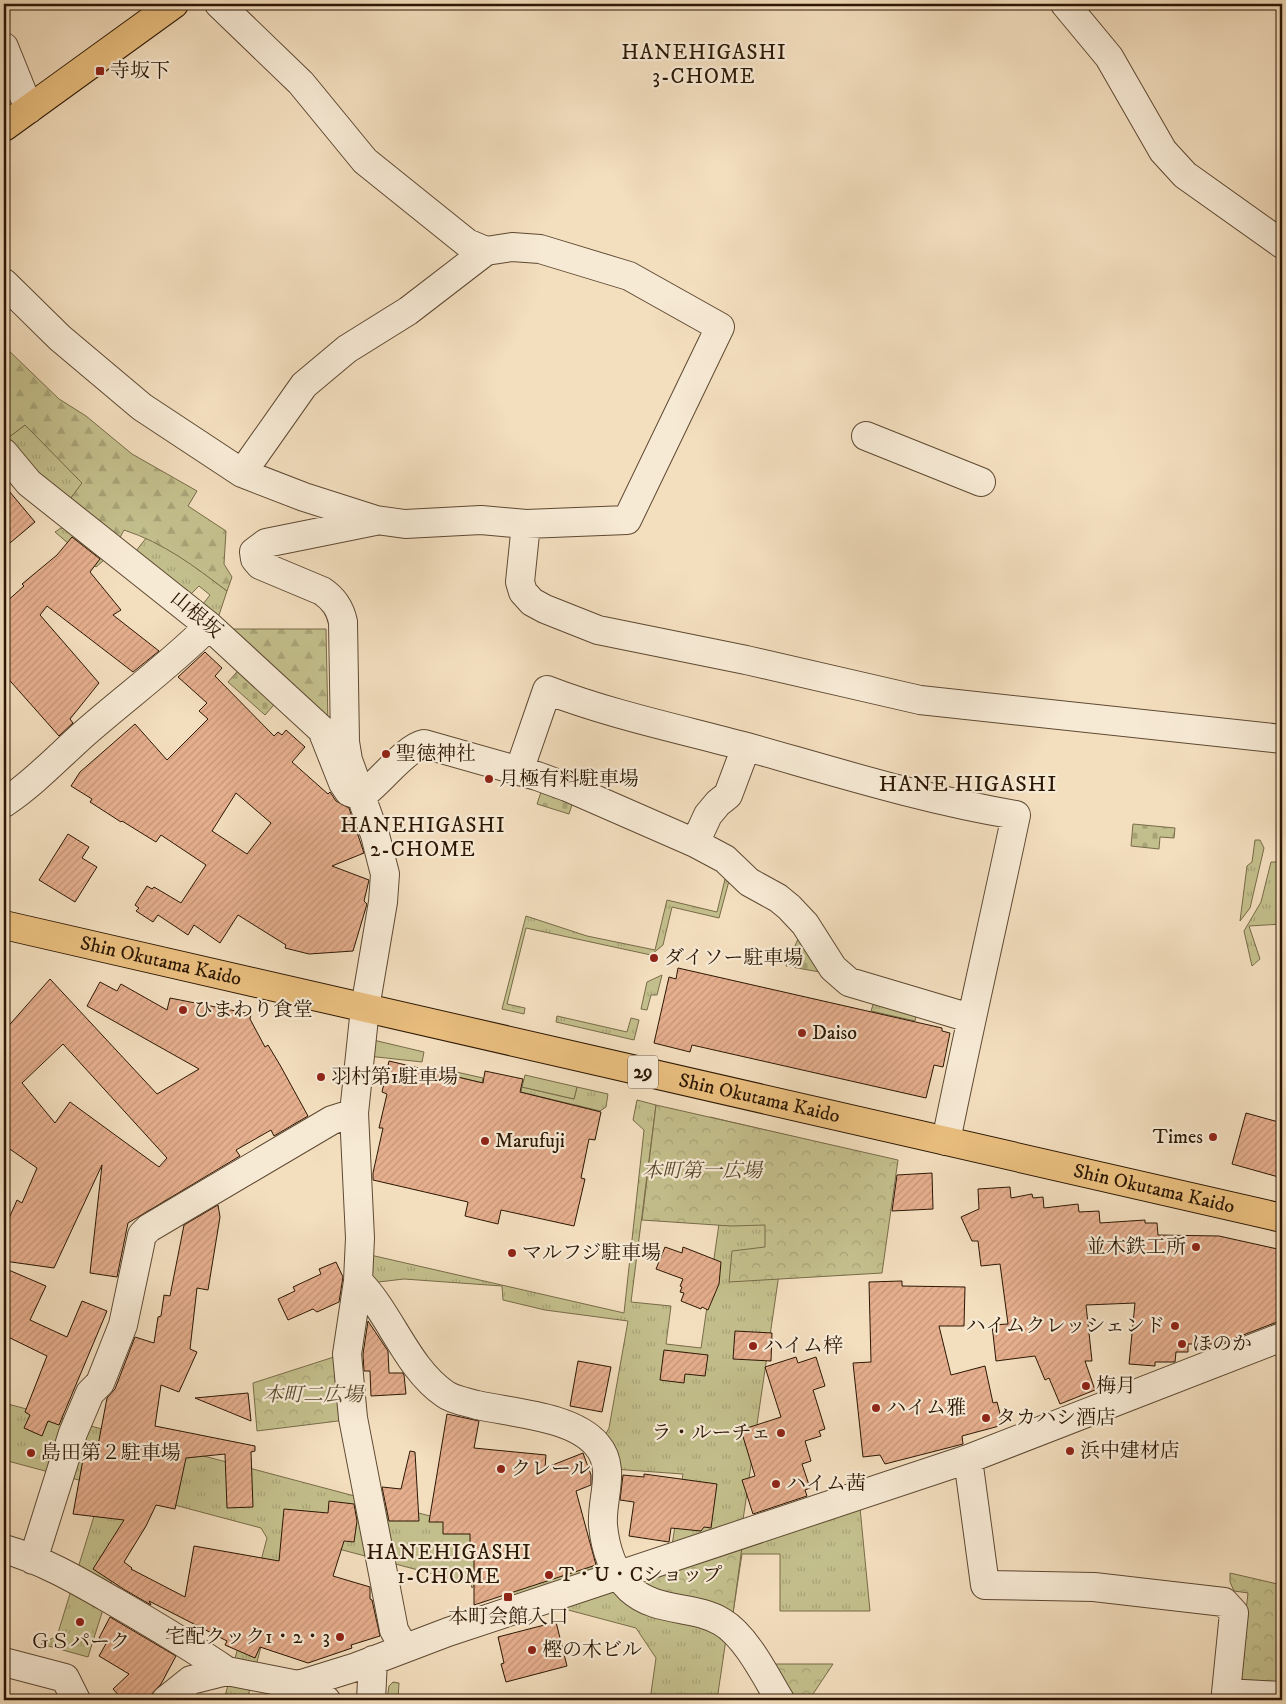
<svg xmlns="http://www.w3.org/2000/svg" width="1286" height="1704" font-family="'IM FELL DW Pica','Noto Serif JP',serif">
  <defs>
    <pattern id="grass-tufts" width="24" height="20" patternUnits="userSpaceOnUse" patternTransform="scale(1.25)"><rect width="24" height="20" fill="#c3bf8c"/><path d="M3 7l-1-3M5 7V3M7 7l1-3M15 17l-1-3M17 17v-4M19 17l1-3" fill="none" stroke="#a8a377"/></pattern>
    <pattern id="forest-firs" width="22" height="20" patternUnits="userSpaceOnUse" patternTransform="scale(1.25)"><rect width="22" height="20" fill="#c3bf8c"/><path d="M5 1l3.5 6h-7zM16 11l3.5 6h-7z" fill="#a8a377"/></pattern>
    <pattern id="cemetery-stones" width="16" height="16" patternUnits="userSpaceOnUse" patternTransform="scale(1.25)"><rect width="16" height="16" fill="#c3bf8c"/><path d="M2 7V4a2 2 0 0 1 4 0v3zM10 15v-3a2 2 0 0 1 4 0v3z" fill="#a8a377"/></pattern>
    <pattern id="park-crowns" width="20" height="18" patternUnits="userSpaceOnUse" patternTransform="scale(1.25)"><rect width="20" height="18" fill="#c3bf8c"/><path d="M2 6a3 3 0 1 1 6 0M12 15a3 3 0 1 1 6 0" fill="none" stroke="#a8a377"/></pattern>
    <pattern id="building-hatch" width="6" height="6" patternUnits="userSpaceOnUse" patternTransform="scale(1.25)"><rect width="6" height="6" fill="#e5ae8d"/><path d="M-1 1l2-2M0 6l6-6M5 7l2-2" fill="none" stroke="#c59578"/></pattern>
  </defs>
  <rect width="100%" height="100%" fill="#f3debe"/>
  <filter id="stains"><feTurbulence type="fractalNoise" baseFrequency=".004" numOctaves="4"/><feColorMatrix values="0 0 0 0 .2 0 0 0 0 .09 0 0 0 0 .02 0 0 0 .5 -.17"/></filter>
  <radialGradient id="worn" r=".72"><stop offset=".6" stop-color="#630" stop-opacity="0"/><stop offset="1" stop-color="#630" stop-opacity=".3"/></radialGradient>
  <path fill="url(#grass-tufts)" stroke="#786b48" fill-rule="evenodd" d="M25 425 83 483 67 503 4 441Z
    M61 528H72L111 554 96 567 55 532Z
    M147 537 184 558 227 591 216 624 132 556ZM199 586 210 595 200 608 188 597Z
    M1255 840H1260L1264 848 1250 908 1240 921 1247 866 1252 862Z
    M1271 862H1282V924L1249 926 1260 959 1252 966 1244 931 1261 902Z
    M727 871 729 881 719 918 672 907 663 945 651 955 526 928 507 1004 525 1008 524 1014 502 1009 526 916 587 936 655 950 667 900 717 912Z
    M662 975 657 995H651L647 1010 641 1009 647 982Z
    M875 998 917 1010 915 1021 871 1011Z
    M557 1016 627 1032 631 1018 639 1020 634 1040 556 1022Z
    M443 1069 483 1078 482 1083 442 1073Z
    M522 1087 574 1099 577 1087 608 1094 606 1107 600 1111 521 1092Z
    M637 1100 656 1105 631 1302 671 1306 666 1344 701 1348 730 1148 710 1117 825 1144 795 1165 738 1554 741 1553 742 1547 860 1508 870 1611H780V1554H742L733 1613 730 1612 717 1700H650L656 1658 636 1628 474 1585 472 1588 471 1584 297 1538 288 1544 247 1700H224L267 1538 261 1528 152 1499 135 1508 88 1657 41 1644 57 1636 99 1500 90 1483 4 1460V1403L641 1572 671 1552 683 1474 613 1469 602 1441 609 1428 628 1321 545 1310 503 1300 502 1286 404 1279 370 1283 366 1254 624 1313 644 1130 633 1120Z
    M393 1682 399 1683 398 1700H387L389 1686Z"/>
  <path fill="url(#forest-firs)" stroke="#786b48" d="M4 346 59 399 86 416 132 454 197 491 188 506 226 531 224 564 232 577 227 591C194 566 164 543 124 530L117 543 67 503 82 483 25 425 4 441Z
    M222 629H326L328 725Z"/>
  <path fill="url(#cemetery-stones)" stroke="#786b48" d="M243 665 279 699 265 715 228 682Z
    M544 783 575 795 569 814 537 804Z
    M1133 824 1175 828 1174 838 1160 837 1159 849 1131 846Z
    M802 930 831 974 786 966Z"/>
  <path fill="url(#park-crowns)" stroke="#786b48" d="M656 1105 898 1160 882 1273 729 1282 732 1251 765 1247V1225L731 1226 642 1220Z
    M340 1355 346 1420 257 1431 253 1383Z
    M742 1547 732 1621 640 1583 642 1581Z
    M1230 1573 1282 1585V1686L1247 1684 1239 1675 1248 1593 1234 1591 1230 1582Z
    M765 1664H833L809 1700H787Z"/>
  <path fill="#c3bf8c" stroke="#786b48" d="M369 1039 424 1052 422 1062 368 1056Z
    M525 1075 577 1087 574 1099 522 1087Z"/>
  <path fill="url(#building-hatch)" stroke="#2c1704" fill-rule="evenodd" d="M4 485 35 522 4 548Z
    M72 537 100 559 90 572 121 610 113 615 159 651 133 672 47 606 40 615 99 683 70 719 73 723 59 736 4 674V604L24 586 22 584 57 555Z
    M205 652 222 668 215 676 274 736 278 732 282 735 286 730 305 747 292 762 328 794 330 792 336 801 349 808 364 853 332 866 369 880 364 901 367 904 353 951 309 954 285 948 286 945 238 915 220 943 194 925 188 935 158 915 153 922 136 911 139 908 135 905 147 886 152 889 154 887 181 903 206 865 161 835 156 842 122 821 121 822 90 802 92 799 71 786 80 772 135 724 167 760 208 719 199 711 207 703 178 677ZM236 793 271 823 247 854 212 831Z
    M68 834 89 847 82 858 97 867 75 902 39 880Z
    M678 968 942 1028V1031L950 1033 943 1067 934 1065 926 1098 692 1045 690 1052 654 1043 669 977 676 979Z
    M50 979 157 1094 199 1069 87 1006 100 982 117 991 121 984 167 1010 170 998 251 1014 250 1019 265 1047 268 1045 280 1065 308 1116 274 1136 271 1130 236 1150 240 1156 128 1223 117 1277 90 1273 102 1165 54 1268 4 1261V1230L17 1200 22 1203 37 1168 4 1145V1031ZM63 1044 167 1158 159 1167 70 1102 55 1123 22 1083Z
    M389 1061 483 1083 485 1071 523 1079 520 1092 601 1112 595 1140 589 1139 581 1178 585 1179 574 1226 501 1210 498 1224 465 1216 468 1202 373 1180V1173L383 1128H379L387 1094 382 1092Z
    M1246 1113 1282 1123V1178L1232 1164Z
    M932 1173 933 1209 892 1211 897 1175Z
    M1010 1187 1011 1198 1032 1194 1033 1198 1043 1197 1044 1208 1078 1204 1079 1212 1099 1211 1100 1223 1145 1220V1223H1157L1158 1235 1219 1236 1282 1250 1277 1322 1220 1344H1188V1352H1176L1175 1362H1155V1366L1129 1364 1135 1303 1086 1305 1092 1361H1085L1095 1390 1060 1404 1049 1378 1045 1380 1035 1356 996 1361 992 1325 1008 1324 1000 1264 981 1266 978 1241H972L961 1217 979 1209 978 1189Z
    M218 1205 220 1217 208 1290 197 1288 190 1349 197 1352 179 1392 161 1385 155 1426 255 1446V1451L251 1452 253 1507 227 1508 225 1454 186 1458 175 1509 156 1505 146 1526 124 1562 132 1568 131 1569 185 1597 194 1546 279 1561 284 1509 328 1513 329 1501 354 1504 357 1521 354 1542 344 1541 333 1576 370 1587V1599L372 1600 380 1636 351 1645 352 1648 308 1663 260 1647 255 1658 225 1645 227 1641 149 1601 151 1605 125 1590 93 1569 124 1520 73 1514 84 1454 96 1456 107 1398 115 1389 135 1337 154 1343 158 1317 161 1316 164 1295 170 1296 184 1225Z
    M665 1247 682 1253 683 1247 721 1262 719 1284 708 1310 702 1307 701 1309 681 1301 684 1293 680 1292 682 1287 680 1286 683 1279 656 1269Z
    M336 1262 343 1277 339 1302 317 1312 313 1309 288 1320 278 1299 295 1291 293 1287 321 1274 319 1269Z
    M4 1268 46 1286 30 1320 67 1337 82 1301 107 1311 59 1425 48 1421 42 1436 24 1428 30 1415 25 1412 47 1356 4 1335Z
    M902 1281V1286L965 1287 964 1326H939L951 1375 985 1366 993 1403 997 1402 1003 1425 962 1436 963 1444 885 1464 880 1455 863 1457 853 1363 871 1362 869 1282Z
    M368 1321 388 1351 389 1373H403L404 1375 406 1394 371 1396 370 1371H364L363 1354Z
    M735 1331 772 1333 771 1361 733 1359Z
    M664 1350 708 1355 705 1376 685 1374 684 1383 660 1380Z
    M796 1357 798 1363 816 1357 825 1386 813 1390 825 1429 819 1431 821 1436 805 1441 811 1461 802 1464 810 1488 805 1490 807 1496 753 1514 742 1480 755 1476 741 1430 781 1417 765 1367Z
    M578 1361 611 1367 602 1412 570 1406Z
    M248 1393 251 1421 195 1398Z
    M447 1414 479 1421 474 1448 546 1455 545 1468 583 1453 591 1475V1485L576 1491 596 1565 474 1605V1551H470V1534H443V1522H429Z
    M410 1451 415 1452 419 1521H389L382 1487 401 1489Z
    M644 1474 717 1484 711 1528 704 1527 701 1531 671 1528 669 1542 629 1536 634 1502 620 1500 623 1475 644 1477Z
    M110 1617 176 1656 161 1684 152 1694 151 1700H123L113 1689 129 1674 99 1656 107 1642 99 1638Z
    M556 1622 567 1666 506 1682 501 1664 504 1663 498 1637Z"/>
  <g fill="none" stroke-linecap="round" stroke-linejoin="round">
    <defs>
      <path id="minor" d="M1065 4 1109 57 1163 151 1185 175 1282 244
        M4 47 29 109
        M4 283 60 338 142 407 242 473 304 497 376 520 405 524 481 520 526 524 627 520 720 327 629 276 540 249 512 247 486 251 467 243 365 161 301 83 219 4
        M866 436 981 482
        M4 453 29 483 209 626 322 730 343 783 349 792 361 796C380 783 405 748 424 744L537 776 567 787 695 843 725 859 749 882 778 898 789 907 805 924 833 968 849 982 970 1018
        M242 473 304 385 347 349 408 311 486 251
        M375 521 266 543 254 552 255 559 260 565 322 591C334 599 340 608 343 622L345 742 348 760 375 835 385 874 383 902 365 1008 354 1113 360 1238 358 1281 347 1354 353 1418 394 1630 404 1648
        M526 524 520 582 523 592 532 602 545 609 598 630 746 660 920 700 1282 739
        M519 771 547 690C612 715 680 729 747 747 836 772 925 800 1016 815 993 924 968 1032 946 1141
        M4 803C34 783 58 757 85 733 126 697 170 665 209 626
        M695 843 708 815 718 803 728 795 746 747
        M358 1281C391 1314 406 1367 445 1394 453 1400 467 1402 477 1405 512 1413 573 1416 597 1445 617 1468 601 1498 603 1525 605 1548 613 1573 630 1589 656 1613 694 1605 722 1622 746 1636 766 1677 780 1700
        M968 1459 985 1585 1094 1587 1224 1602 1234 1613 1226 1693 1282 1696
        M4 1549C43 1560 80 1582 115 1602 153 1624 190 1646 227 1671
        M33 1560 73 1433 90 1393 100 1383 123 1325 142 1235 149 1228 332 1120 354 1113
        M4 1662 65 1678 76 1700
        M298 1685 356 1667 448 1632 968 1459 1282 1337
        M166 1700 191 1680 227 1671 298 1685 326 1700
        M371 1700 373 1660"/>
      <g id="major">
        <path d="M4 127 174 4"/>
        <path id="s1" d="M4 925 1282 1218"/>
      </g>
    </defs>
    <use href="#minor" stroke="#5e4932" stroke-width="30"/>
    <use href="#major" stroke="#2c1704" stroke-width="30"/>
    <use href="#minor" stroke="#f7ead5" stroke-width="28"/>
    <use href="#major" stroke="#eabf7f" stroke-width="28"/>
  </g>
  <g fill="#8f2418" stroke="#f7ead5" stroke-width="2">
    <rect x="95" y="66" width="10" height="10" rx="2.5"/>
    <circle cx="386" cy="754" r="5"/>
    <circle cx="489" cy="779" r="5"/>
    <circle cx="654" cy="958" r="5"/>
    <circle cx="183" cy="1010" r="5"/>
    <circle cx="802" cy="1033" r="5"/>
    <circle cx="321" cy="1077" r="5"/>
    <circle cx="1213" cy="1137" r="5"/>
    <circle cx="485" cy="1141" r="5"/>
    <circle cx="1196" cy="1247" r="5"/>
    <circle cx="512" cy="1253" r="5"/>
    <circle cx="1175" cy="1326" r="5"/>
    <circle cx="1182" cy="1344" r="5"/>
    <circle cx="753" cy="1346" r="5"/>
    <circle cx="1086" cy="1386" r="5"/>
    <circle cx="876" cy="1408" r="5"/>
    <circle cx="986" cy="1418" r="5"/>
    <circle cx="781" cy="1433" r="5"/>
    <circle cx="1070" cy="1451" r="5"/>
    <circle cx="31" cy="1453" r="5"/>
    <circle cx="501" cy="1469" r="5"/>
    <circle cx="776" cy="1484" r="5"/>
    <circle cx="549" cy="1575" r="5"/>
    <rect x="503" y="1592" width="10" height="10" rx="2.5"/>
    <circle cx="80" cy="1622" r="5"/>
    <circle cx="340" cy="1637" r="5"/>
    <circle cx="532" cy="1650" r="5"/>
  </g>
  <g text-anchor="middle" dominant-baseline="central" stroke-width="4.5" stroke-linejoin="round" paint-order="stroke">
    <rect fill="#f7ead5" stroke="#695643" stroke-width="1" x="628" y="1055.5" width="30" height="33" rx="4"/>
    <g font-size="19" font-weight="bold" fill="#2c1704">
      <text x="643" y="1072">29</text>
    </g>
    <g font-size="20" fill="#2c1704" stroke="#f7ead5" text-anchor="start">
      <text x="110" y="71">寺坂下</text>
      <text x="396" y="754">聖徳神社</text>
      <text x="499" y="779">月極有料駐車場</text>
      <text x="664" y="958">ダイソー駐車場</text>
      <text x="193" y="1010">ひまわり食堂</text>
      <text x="812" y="1033">Daiso</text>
      <text x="331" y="1077">羽村第1駐車場</text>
      <text x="1203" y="1137" text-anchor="end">Times</text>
      <text x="495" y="1141">Marufuji</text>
      <text x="1186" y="1247" text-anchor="end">並木鉄工所</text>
      <text x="522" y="1253">マルフジ駐車場</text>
      <text x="1165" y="1326" text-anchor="end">ハイムクレッシェンド</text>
      <text x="1192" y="1344">ほのか</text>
      <text x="763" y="1346">ハイム梓</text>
      <text x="1096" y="1386">梅月</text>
      <text x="886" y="1408">ハイム雅</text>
      <text x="996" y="1418">タカハシ酒店</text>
      <text x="771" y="1433" text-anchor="end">ラ・ルーチェ</text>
      <text x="1080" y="1451">浜中建材店</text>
      <text x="41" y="1453">島田第２駐車場</text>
      <text x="511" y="1469">クレール</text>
      <text x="786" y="1484">ハイム茜</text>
      <text x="559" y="1575">T・U・Cショップ</text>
      <text x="508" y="1617" text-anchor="middle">本町会館入口</text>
      <text x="330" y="1637" text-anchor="end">宅配クック1・2・3</text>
      <text x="80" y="1642" text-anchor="middle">ＧＳパーク</text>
      <text x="542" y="1650">樫の木ビル</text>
    </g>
    <g font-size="20" fill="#2c1704" stroke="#f7ead5">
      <text transform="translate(196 615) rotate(40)">山根坂</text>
      <text stroke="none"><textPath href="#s1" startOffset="161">Shin Okutama Kaido</textPath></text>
      <text stroke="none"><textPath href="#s1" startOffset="775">Shin Okutama Kaido</textPath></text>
      <text stroke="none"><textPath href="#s1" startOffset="1180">Shin Okutama Kaido</textPath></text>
    </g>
    <g font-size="20" font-style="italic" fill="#59492d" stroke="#f7ead5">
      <text x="702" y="1171">本町第一広場</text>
      <text x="313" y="1395">本町二広場</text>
    </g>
    <g font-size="21" letter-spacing="1" fill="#2c1704" stroke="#f7ead5">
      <text x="704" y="53">HANEHIGASHI<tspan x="704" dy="24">3-CHOME</tspan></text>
      <text x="423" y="826">HANEHIGASHI<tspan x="423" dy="24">2-CHOME</tspan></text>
      <text x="449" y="1553">HANEHIGASHI<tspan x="449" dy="24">1-CHOME</tspan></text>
    </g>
    <g font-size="22" letter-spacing="1" fill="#2c1704" stroke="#f7ead5">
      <text x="968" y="784">HANE HIGASHI</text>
    </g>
  </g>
  <rect width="1286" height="1704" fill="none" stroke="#f3debe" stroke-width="20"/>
  <rect x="5" y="5" width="1276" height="1694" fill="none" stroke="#2c1704" stroke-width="2.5"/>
  <rect x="10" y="10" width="1266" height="1684" fill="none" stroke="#2c1704"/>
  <rect width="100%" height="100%" filter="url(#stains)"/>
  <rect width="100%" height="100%" fill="url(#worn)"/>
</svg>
